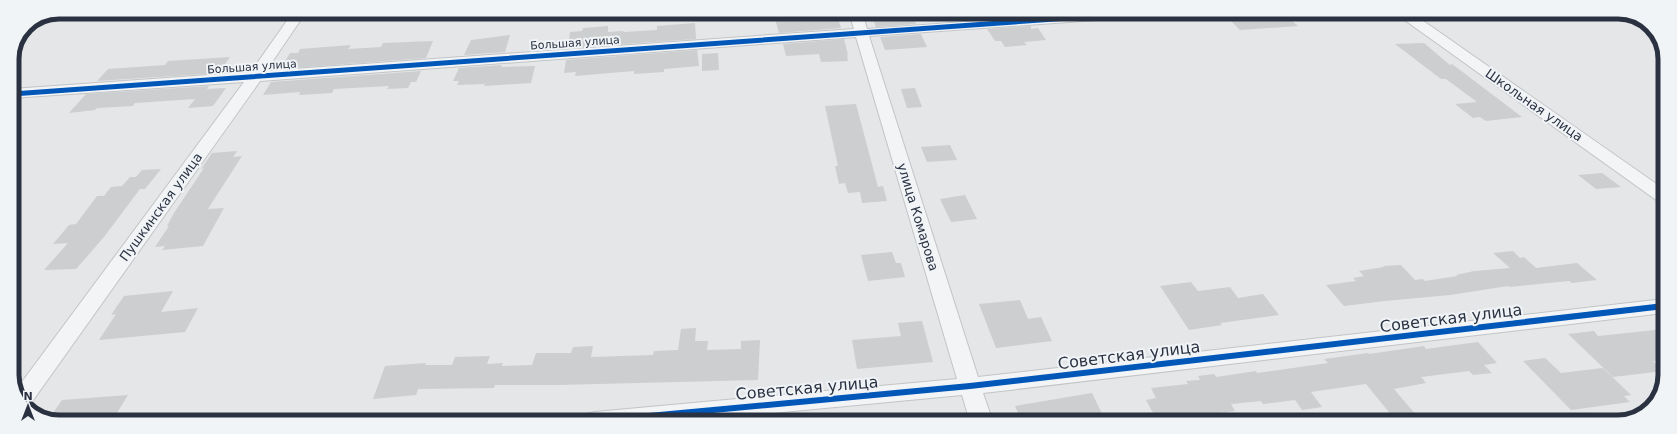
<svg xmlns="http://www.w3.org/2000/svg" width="1677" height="434" font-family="'DejaVu Sans',sans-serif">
  <rect width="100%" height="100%" fill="#e4e6e8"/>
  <path fill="#ccced0" d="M801 12H836L841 28 779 33 774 15Z
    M870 12 911 13 916 24 876 27Z
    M977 13H1030L1031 16 981 19Z
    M1263 13H1283L1298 26 1240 30 1225 15Z
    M695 23 696 39 568 48 570 32 582 31 583 28 608 26V32L623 31 624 32 657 30V26Z
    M1031 26V29L1038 28 1046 40 1024 42 1027 45 1005 47 1001 41H995L987 29Z
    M921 34 927 47 885 50 880 37Z
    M510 35 505 52 464 55 471 40Z
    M844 39 848 55H847L848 61 821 62 819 54 786 56 783 44Z
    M433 41 426 58 280 69 290 53H298L300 49 351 45 348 49 381 47 383 43Z
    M1424 43 1450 65 1452 64 1522 117 1486 121 1480 117 1473 118 1455 104 1477 102 1446 79H1441L1395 44Z
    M697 50 699 66 664 69V72L634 74V71L575 76 576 72 564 73 566 60Z
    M718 53 719 70 702 71V54Z
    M230 57 219 73 97 81 108 69 165 65 168 61Z
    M502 65 501 67 535 66 531 83 484 86 485 84 457 85 459 81H453L459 68Z
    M421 71 416 82H411L408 88 387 89 389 86 334 89 332 93 299 95 300 92 263 95 271 82Z
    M209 86 207 89 226 88 213 106 188 108 195 99 135 103 133 106 97 108 95 110 69 113 86 94Z
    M915 88 922 107 907 108 901 89Z
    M856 104 878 187 883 186 887 201 862 203 860 192 848 193 845 183 839 184 835 166H838L825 106Z
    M950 145 957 160 927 162 921 147Z
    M237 151 233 157 242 156 208 209 224 208 203 246 162 250 165 246 155 247 169 226H167L174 213 204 168 201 169 212 153Z
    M161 169 145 189H140L104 237 76 269 44 270 68 243 53 244 69 225 76 224 97 196H104L111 187 122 186 130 177H136L142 170Z
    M1602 173 1621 187 1596 189 1578 175Z
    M965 195 977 219 951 222 940 199Z
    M1513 251 1520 258 1524 257 1536 268 1577 263 1597 280 1572 283 1569 281 1510 287 1508 286 1450 295 1385 301 1344 306 1326 285 1356 281 1353 278 1364 276 1359 271 1384 267 1383 266 1401 265 1415 280 1423 279 1425 281 1458 276 1456 275 1474 271 1510 268 1493 253Z
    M892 252 896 263H901L905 277 868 281 861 255Z
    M1191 282 1198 291 1230 287 1238 298 1263 294 1279 315 1220 323 1222 325 1189 330 1160 286Z
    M173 291 161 312 198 308 185 332 99 340 116 314 111 315 124 296Z
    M1020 300 1028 319 1041 317 1052 341 996 348 979 304Z
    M922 321 933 362 857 369 852 340 901 336 898 323Z
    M696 328 695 341H708L707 350 741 349V341L760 340 758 380 558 385H495L494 388 418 389 416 395 373 399 385 366 426 363 425 365H452L455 357 490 356 487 364 503 363 502 366 532 365 536 353H571L573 347 593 346 591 357 653 355 654 351 678 350 681 329Z
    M1664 329V352L1655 353 1662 360 1653 361 1663 371 1613 377 1568 334 1594 331 1598 336Z
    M1478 342 1497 363 1484 365 1492 373 1473 375 1469 371 1421 377 1426 383 1394 389 1422 422H1397L1366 384 1311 392 1322 407 1302 410 1295 400 1263 404 1261 401 1231 404 1235 411 1204 415 1206 419 1185 422H1158L1146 400 1156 398 1151 388 1188 384 1186 381 1200 380 1198 376 1214 374 1216 377 1256 371 1257 373 1328 363 1324 359 1368 353 1369 354 1424 346 1426 349Z
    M1545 358 1561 373 1603 368 1631 395 1624 396 1630 402 1571 410 1523 361Z
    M1092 393 1106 422H1022L1015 406Z
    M128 395 112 421 48 420 62 400Z"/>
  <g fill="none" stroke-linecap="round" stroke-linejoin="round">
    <defs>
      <path id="minor" d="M293 12H306L266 71 854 29 849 12H862L867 29 1090 13H1145L1144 16 1139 17 869 36 978 377 1664 299V313L983 393 993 422H970L962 395 687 421H584L587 414 595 412 957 379 856 37 260 81 29 406H24L16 390 244 82 12 98V89L251 72Z
        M1398 13H1412L1665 190V203L1659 202 1399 16Z"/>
    </defs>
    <use href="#minor" stroke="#c2c4c6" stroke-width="2"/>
    <use href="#minor" fill="#f3f4f5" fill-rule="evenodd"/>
    <defs>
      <path id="cycleway-far1" d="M12 94 1139 13"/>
      <path id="cycleway" d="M595 421 970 386 1664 306"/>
    </defs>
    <use href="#cycleway-far1" stroke="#f1f4f7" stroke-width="7"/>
    <use href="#cycleway" stroke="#f1f4f7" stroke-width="9"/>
    <use href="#cycleway-far1" stroke="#0057b8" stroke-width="5"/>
    <use href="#cycleway" stroke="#0057b8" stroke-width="6"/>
  </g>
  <g text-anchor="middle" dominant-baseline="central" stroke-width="4" stroke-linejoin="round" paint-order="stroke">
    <g font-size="11" fill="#2a3242" stroke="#f1f4f7">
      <text transform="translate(575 43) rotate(-4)">Большая улица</text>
      <text transform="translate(252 67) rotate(-4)">Большая улица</text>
    </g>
    <g font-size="13" fill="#2a3242" stroke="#f1f4f7">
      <text transform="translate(1534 105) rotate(35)">Школьная улица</text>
      <text transform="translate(161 207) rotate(-54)">Пушкинская улица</text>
      <text transform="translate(918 217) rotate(73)">улица Комарова</text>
    </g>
    <g font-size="16" fill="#2a3242" stroke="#f1f4f7">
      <text transform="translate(1451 318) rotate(-7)">Советская улица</text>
      <text transform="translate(1129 355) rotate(-7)">Советская улица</text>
      <text transform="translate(807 388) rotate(-5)">Советская улица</text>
    </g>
  </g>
  <path d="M0 0H1677V434H0ZM59 19H1618A40 40 0 0 1 1658 59V375A40 40 0 0 1 1618 415H59A40 40 0 0 1 19 375V59A40 40 0 0 1 59 19Z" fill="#f1f4f7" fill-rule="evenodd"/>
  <path fill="none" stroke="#2a3242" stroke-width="5" d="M59 19H1618A40 40 0 0 1 1658 59V375A40 40 0 0 1 1618 415H59A40 40 0 0 1 19 375V59A40 40 0 0 1 59 19Z"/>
  <g transform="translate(28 406)" stroke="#f1f4f7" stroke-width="3" paint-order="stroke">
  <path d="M0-3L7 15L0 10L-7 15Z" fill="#2a3242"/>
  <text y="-6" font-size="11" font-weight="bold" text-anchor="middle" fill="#2a3242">N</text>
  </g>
</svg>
